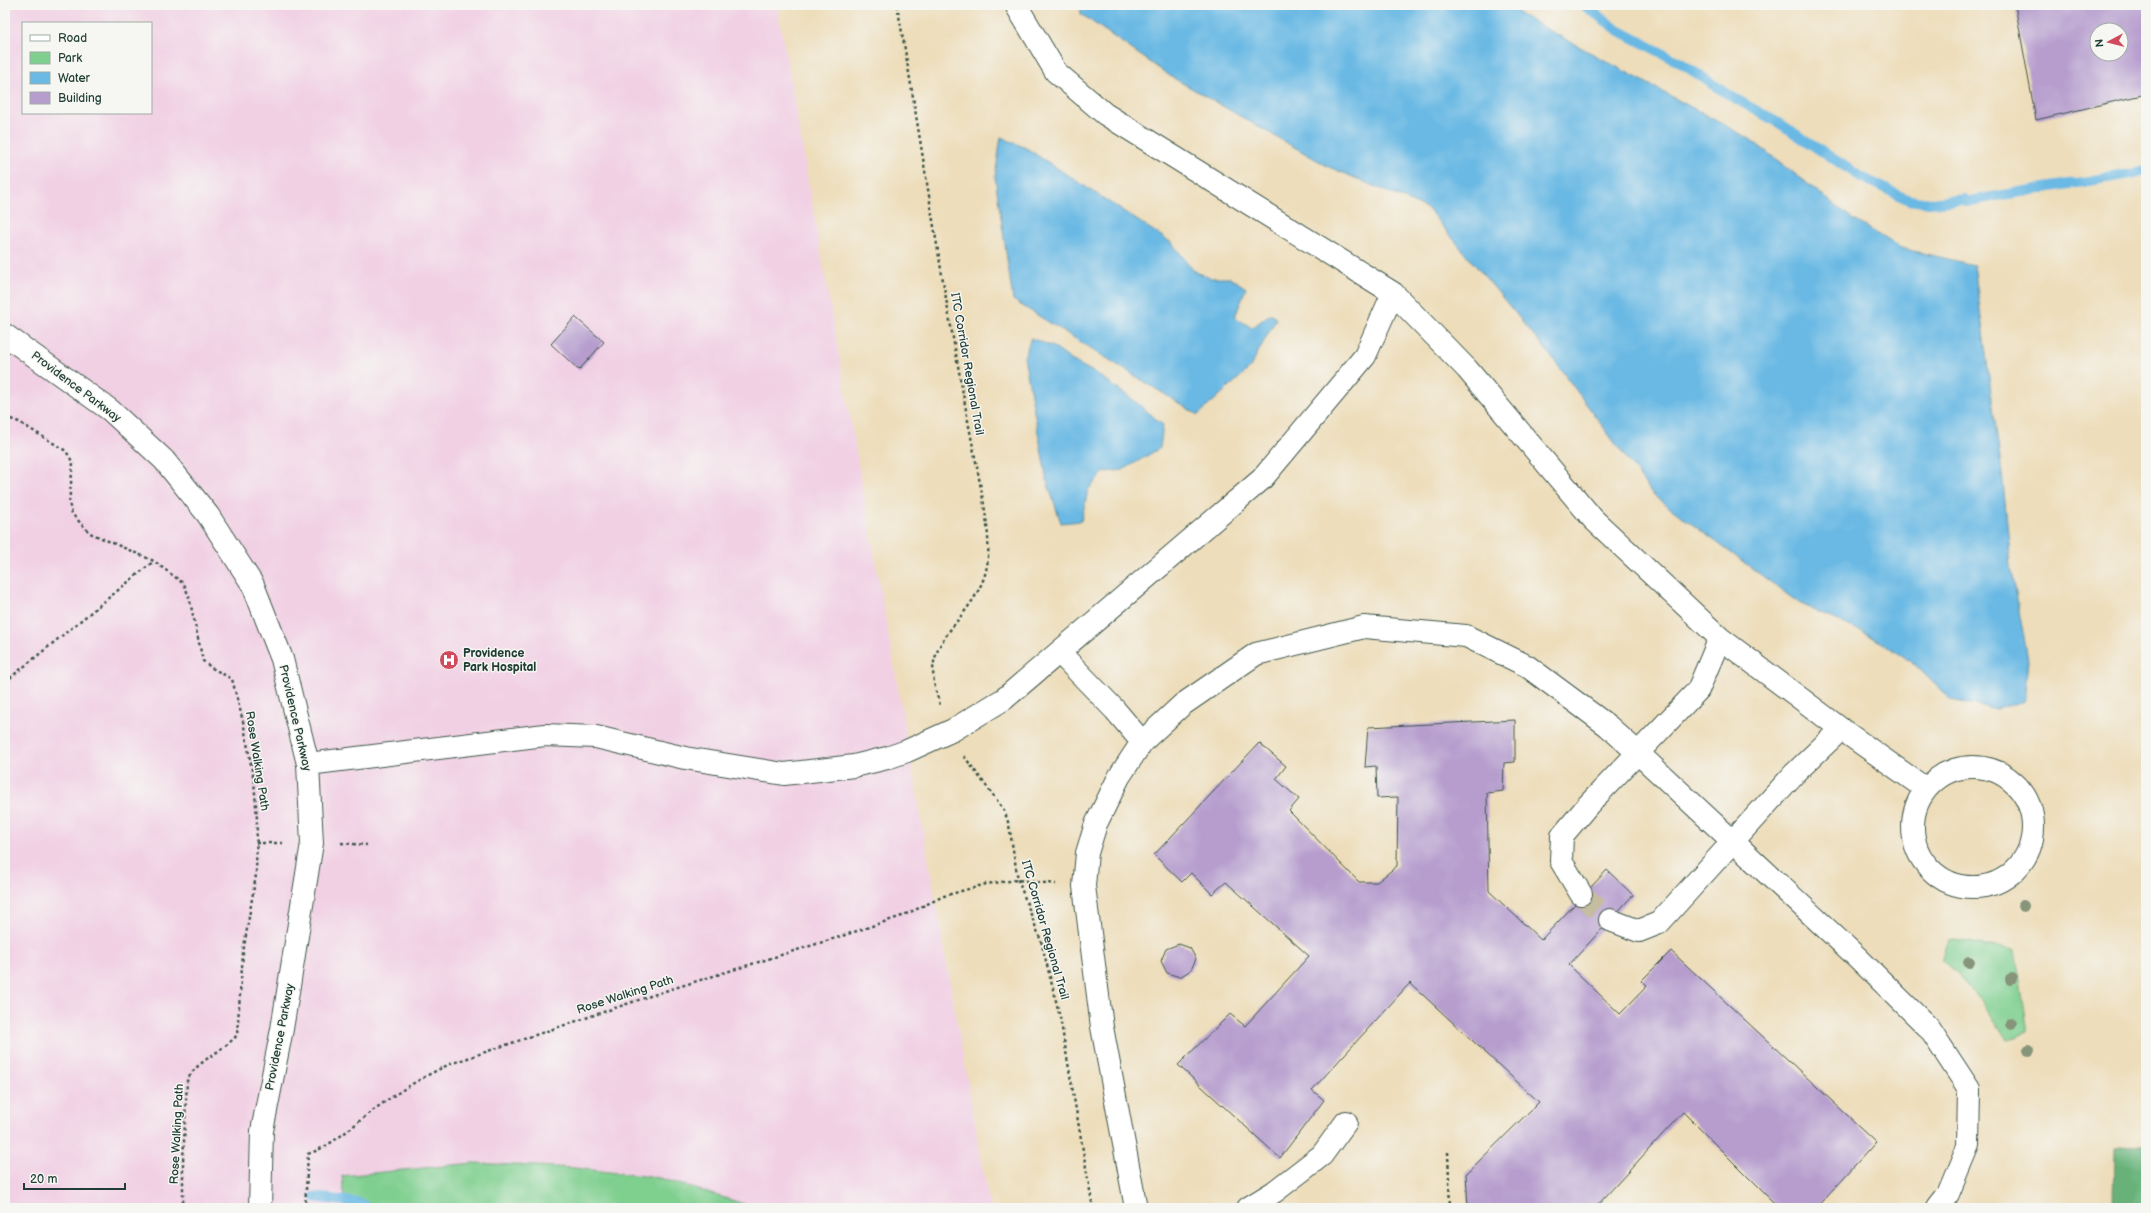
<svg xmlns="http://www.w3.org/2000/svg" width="2151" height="1213" font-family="'Balsamiq Sans',sans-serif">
  <rect width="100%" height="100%" fill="#f6f6f2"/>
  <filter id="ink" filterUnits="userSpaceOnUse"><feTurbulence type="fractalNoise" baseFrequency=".025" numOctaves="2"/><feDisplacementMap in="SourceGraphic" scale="8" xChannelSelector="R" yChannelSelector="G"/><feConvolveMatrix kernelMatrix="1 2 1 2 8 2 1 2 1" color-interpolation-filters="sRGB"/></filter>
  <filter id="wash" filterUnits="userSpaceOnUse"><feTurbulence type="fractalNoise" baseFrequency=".012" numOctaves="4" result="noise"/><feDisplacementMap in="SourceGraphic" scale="16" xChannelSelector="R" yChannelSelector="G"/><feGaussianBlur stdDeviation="0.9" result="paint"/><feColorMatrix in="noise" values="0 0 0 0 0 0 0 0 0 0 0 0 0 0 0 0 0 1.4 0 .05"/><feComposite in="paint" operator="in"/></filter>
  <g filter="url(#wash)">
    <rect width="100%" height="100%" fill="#edddba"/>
    <path fill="#f1d0e4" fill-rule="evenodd" d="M5 5H777L990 1208H5ZM23 23H151V113H23Z"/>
    <path fill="#7fcf8f" stroke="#4f8662" d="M1949 939 2015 950 2028 1032 2007 1040C1987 1007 1971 986 1942 960Z
      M474 1163 575 1168 660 1178 757 1208H345L342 1176Z"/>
    <path fill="#67b27a" stroke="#437857" d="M2146 1144V1208H2114L2115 1149Z"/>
    <path fill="#6ab9e4" stroke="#447b8c" d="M1080 5H1510L1521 15 1750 139 1853 219 1901 248 1974 265 2003 481 2011 566 2028 660 2024 701 1997 709 1951 700 1911 661 1869 635 1799 603 1654 496 1548 352 1428 209 1329 167 1170 76 1081 14Z
      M1001 137 1026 148 1172 243 1193 270 1210 278H1231L1246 288 1235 317 1252 328 1271 313 1276 319 1249 369 1198 415 1013 300 995 177Z
      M1031 338 1053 347 1071 360 1097 374 1136 402 1163 425 1160 448 1123 470 1104 472 1088 490 1081 521 1061 523 1047 481 1024 357Z"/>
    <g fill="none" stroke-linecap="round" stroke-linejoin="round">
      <path stroke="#6ab9e4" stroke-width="10" d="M1583 5 1618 30 1681 63 1729 95 1782 125 1861 177 1909 200 1930 203 1964 199 1966 202C2026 189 2086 183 2146 171
        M314 1197 360 1203 369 1208"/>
    </g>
    <g id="blocks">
      <path fill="#b69dce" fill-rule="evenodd" d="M2015 5H2146V94L2036 120ZM2097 30H2121V54H2097Z
        M575 317 604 342 579 370 551 344Z
        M1515 720V762L1504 763 1503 791 1487 793 1489 891 1541 940 1607 870 1633 895 1569 965 1620 1014 1647 986 1641 981 1671 951 1876 1142 1816 1208H1779L1683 1112 1595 1208H1468L1466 1174 1539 1102 1410 983 1312 1090 1324 1100 1280 1158 1178 1065 1230 1014 1245 1026 1309 956 1226 882 1212 894 1191 873 1182 882 1154 855 1259 743 1286 766 1276 779 1299 799 1289 811 1359 882H1377L1397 866 1398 797 1377 798 1376 766 1365 767 1368 727Z
        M1179 944 1190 948 1196 959 1191 970 1180 977 1167 973 1161 961 1166 949Z"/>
    </g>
  </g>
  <g filter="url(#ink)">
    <use href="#blocks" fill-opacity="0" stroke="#3e5548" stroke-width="1"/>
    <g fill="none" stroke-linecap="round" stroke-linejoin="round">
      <path stroke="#c4bd9f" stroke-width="22" stroke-dasharray="22 11" stroke-linecap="butt" d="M1581 894 1610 920"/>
      <defs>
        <path id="minor" d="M1016 5 1056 72 1105 114 1393 293 1467 369 1593 519 1720 638 1841 729 1926 789
          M5 335 110 410 164 460 208 515 253 585 282 659 308 764 312 843 282 1029 262 1131 260 1208
          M1059 652 1115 710 1142 742
          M308 764 545 735 596 737 685 758 784 774 854 766 887 758 907 751 953 730 1004 699 1262 479 1365 356 1393 293
          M1913 827a60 60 0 1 1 120 0a60 60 0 1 1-120 0Z
          M1581 894 1561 861 1562 836 1588 805 1698 690 1720 638
          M1610 920 1639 931 1659 923 1794 774 1841 729
          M1136 1208 1102 1027 1084 886 1087 853 1096 824 1119 777 1142 742 1182 705 1256 654 1364 627 1466 636 1527 666 1608 726 1638 753 1858 958 1929 1028 1969 1089 1968 1146 1948 1194 1937 1208
          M1248 1208 1274 1192 1322 1155 1346 1122"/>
      </defs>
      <use href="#minor" stroke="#3e5548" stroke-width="24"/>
      <path stroke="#3e5548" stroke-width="2.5" stroke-dasharray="3 3" stroke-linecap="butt" d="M897 5C918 119 934 235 955 349 962 388 969 428 977 467 982 496 990 527 988 557 985 605 942 625 934 662 931 676 936 692 940 705
        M5 417 19 422 66 451 73 463 69 503 72 514 90 533 154 561 184 584 189 597 203 661 212 668 232 679 243 721 254 781 257 819 256 875 243 953 237 1035C223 1052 195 1061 187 1081L183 1161V1208
        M5 682 154 561
        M964 756 1004 810 1009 825 1018 880 1041 941 1060 1017 1093 1208
        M256 843H284
        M341 843 367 845
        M1448 1152 1450 1208
        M305 1208 308 1154C333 1145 350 1128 371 1112 396 1093 422 1077 450 1064L665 991 839 937 902 916 944 896 986 884 1018 880 1056 884"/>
      <use href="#minor" stroke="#fff" stroke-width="22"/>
    </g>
    <g fill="#86957a">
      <circle cx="2023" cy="906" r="6"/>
      <circle cx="1969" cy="962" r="6"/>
      <circle cx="2011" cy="979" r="6"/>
      <circle cx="2011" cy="1023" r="6"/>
      <circle cx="2029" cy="1050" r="6"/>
    </g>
  </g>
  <defs>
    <symbol id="hospital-disc" viewBox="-11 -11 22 22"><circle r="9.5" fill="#d1495b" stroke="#f6f6f2"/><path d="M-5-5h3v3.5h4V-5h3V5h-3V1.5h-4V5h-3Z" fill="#fff"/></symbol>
  </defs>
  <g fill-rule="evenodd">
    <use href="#hospital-disc" x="438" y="649" width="22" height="22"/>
  </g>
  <g text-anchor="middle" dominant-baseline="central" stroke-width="3" stroke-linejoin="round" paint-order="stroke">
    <g font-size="12" fill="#1f3d34" stroke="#f6f6f2">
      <text transform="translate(967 364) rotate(80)">ITC Corridor Regional Trail</text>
      <text transform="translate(76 387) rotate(37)">Providence Parkway</text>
      <text transform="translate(295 718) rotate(77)">Providence Parkway</text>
      <text transform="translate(257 761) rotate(81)">Rose Walking Path</text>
      <text transform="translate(1045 930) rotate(74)">ITC Corridor Regional Trail</text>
      <text transform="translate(625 995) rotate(-18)">Rose Walking Path</text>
      <text transform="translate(280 1037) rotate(-79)">Providence Parkway</text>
      <text transform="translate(177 1134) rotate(-87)">Rose Walking Path</text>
    </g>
    <g font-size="12" font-weight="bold" fill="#1f3d34" stroke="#f6f6f2" text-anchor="start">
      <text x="463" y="653">Providence<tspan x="463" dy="14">Park Hospital</tspan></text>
    </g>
  </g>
  <rect width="2151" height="1213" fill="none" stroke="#f6f6f2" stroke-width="20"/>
  <rect x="22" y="22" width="130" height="92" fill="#f6f6f2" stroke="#a0aca6"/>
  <rect x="30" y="35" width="20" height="6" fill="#ffffff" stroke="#a0aca6"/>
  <text x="58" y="42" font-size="12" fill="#1f3d34">Road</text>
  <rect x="30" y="52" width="20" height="12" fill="#7fcf8f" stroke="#a0aca6"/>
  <text x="58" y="62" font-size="12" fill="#1f3d34">Park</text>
  <rect x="30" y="72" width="20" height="12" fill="#6ab9e4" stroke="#a0aca6"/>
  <text x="58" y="82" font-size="12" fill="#1f3d34">Water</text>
  <rect x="30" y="92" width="20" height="12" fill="#b69dce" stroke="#a0aca6"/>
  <text x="58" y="102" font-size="12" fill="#1f3d34">Building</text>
  <g transform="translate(2109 42) rotate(263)"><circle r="19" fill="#f6f6f2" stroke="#a0aca6"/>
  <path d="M0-3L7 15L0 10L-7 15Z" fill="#d1495b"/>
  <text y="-6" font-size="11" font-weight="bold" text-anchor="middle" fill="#1f3d34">N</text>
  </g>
  <path d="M24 1183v6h101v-6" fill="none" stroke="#1f3d34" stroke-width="2"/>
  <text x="30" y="1183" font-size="12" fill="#1f3d34" stroke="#f6f6f2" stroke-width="3" paint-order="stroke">20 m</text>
</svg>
